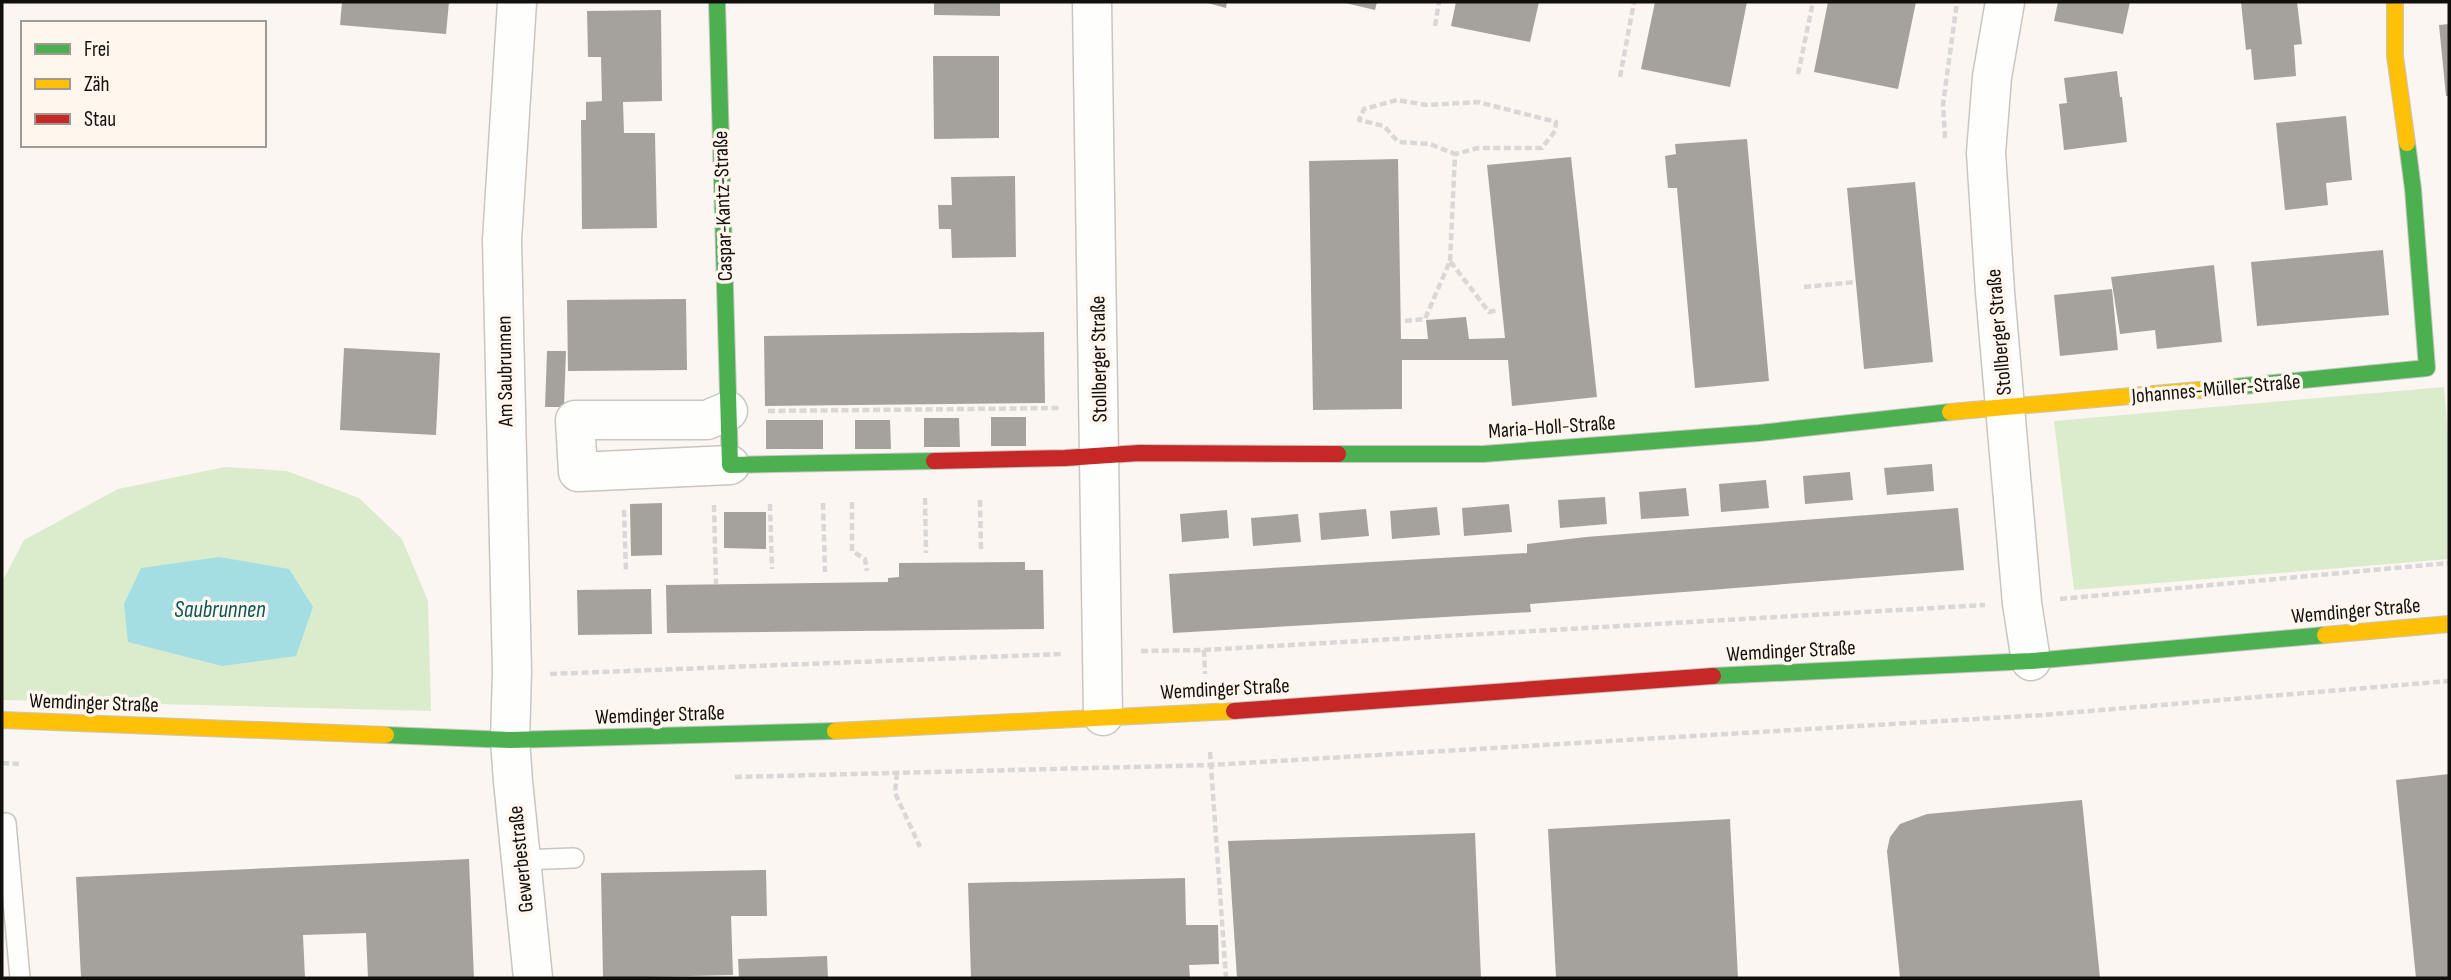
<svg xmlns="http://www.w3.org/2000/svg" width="2451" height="980" font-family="'Sofia Sans Condensed',sans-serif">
  <rect width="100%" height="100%" fill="#fbf6f1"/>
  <path fill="#dbeccd" d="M2444 387 2449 444V559L2074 590 2054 421Z
    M225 467 287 471 359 498 402 539 428 601 431 711 2 700V582L24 540 118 489Z"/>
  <path fill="#a4dee3" d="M219 557 289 569 313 607 296 656 222 666 128 642 124 604 141 568Z"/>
  <path fill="#a5a29e" d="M342 2H449L446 34 340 25Z
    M934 2H1000V16L934 15Z
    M1204 2H1227L1226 8Z
    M1341 2H1377L1375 10Z
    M1456 2H1539L1530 42 1451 26Z
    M1655 2H1747L1730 87 1641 69Z
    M1828 2H1916L1898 89 1814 72Z
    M2058 2H2130L2123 34 2054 21Z
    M2241 2H2297L2302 44 2294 45 2296 76 2254 80 2251 49 2246 50Z
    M661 10 662 101 623 102 624 133H655L657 228 582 229 581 120H586V102L602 101 601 57H588L587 11Z
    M2449 24V96H2446L2439 25Z
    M933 56H999V138L934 139Z
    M2117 71 2120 97H2122L2127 142 2064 150 2059 104 2067 103 2064 78Z
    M2346 116 2352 180 2326 183 2328 205 2285 210 2276 123Z
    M1747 139 1769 381 1695 388 1677 188H1668L1665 156 1676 154 1675 144Z
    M1571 157 1597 397 1512 406 1508 360H1402V409L1313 410 1309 161 1398 159 1401 339H1428L1426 320 1466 317 1469 339 1505 338 1487 165Z
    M1015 176 1016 257 952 258 951 229H939L938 205H952L951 177Z
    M1915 182 1933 362 1864 369 1847 188Z
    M2383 250 2389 315 2257 326 2251 262Z
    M2214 265 2222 342 2157 349 2155 330 2120 334 2111 277Z
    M2112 289 2118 350 2060 356 2054 295Z
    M686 299 687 370 568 371 567 300Z
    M1044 332 1045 403 765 406 764 336Z
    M344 348 440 353 436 435 340 430Z
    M547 351H566L564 407H545Z
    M991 417H1026V446H991Z
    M924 418H959L960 447H924Z
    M766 420H823V449H766Z
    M855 420H890L891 449H855Z
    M1932 464 1934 491 1887 495 1884 468Z
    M1850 472 1853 500 1805 504 1803 476Z
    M1766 480 1769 508 1721 512 1719 484Z
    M1686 488 1689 516 1641 519 1639 492Z
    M1605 497 1607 524 1560 528 1558 500Z
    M662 503V555L631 556 630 504Z
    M1509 504 1512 532 1464 536 1462 508Z
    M1437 507 1440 535 1392 539 1390 511Z
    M1958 508 1964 570 1530 604 1531 612 1173 633 1169 574 1527 553V544L1586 537Z
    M1366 509 1369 536 1321 540 1319 513Z
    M1227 510 1229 538 1182 542 1180 514Z
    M724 512H766V549L724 548Z
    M1298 514 1301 542 1253 546 1251 518Z
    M1025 562V570H1043L1044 629 667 633 666 585 888 582V578L899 577V563Z
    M651 589 652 634 578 635 577 590Z
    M2449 774V978H2416L2396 780Z
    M2082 800 2100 978H1900L1887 851 1890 837 1900 824 1927 814Z
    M1730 819 1738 978H1556L1548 829Z
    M1475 833 1481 978H1237L1228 841Z
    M469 859 474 978H368L366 933 303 935 305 978H81L76 877Z
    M766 870 767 916H731L733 975 603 978 601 873Z
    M1185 878 1186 925H1218L1219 964 1189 965 1190 978H971L968 883Z
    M827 956 828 978H739L738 959Z"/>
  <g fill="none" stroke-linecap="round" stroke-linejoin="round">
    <defs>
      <path id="lane" d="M2 824 6 823 20 978
        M521 860 574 858"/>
      <path id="street" d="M517 2 502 240 512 672 510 740 513 781 533 978
        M1092 2 1103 716
        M2005 2 1992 77 1986 153 1995 292 2022 603 2031 661
        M728 411 707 420H575L578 472 730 465"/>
      <path id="fast" d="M717 2 730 465 934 461
        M2233 387 2427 368 2413 189 2407 143
        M1338 454H1483L1759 433 1950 412
        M1713 676 2031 661 2325 635
        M386 735 510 740 835 731"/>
      <path id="slow" d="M2395 2V56L2407 143
        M1950 412 2233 387
        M2325 635 2449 624
        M2 720 386 735
        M835 731 1234 711"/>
      <path id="jam" d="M934 461 1065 458 1139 453 1338 454
        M1234 711 1713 676"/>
    </defs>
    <use href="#lane" stroke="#c9c6c2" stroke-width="22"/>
    <use href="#street" stroke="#c9c6c2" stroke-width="41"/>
    <use href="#fast" stroke="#c9c6c2" stroke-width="18"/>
    <use href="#slow" stroke="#c9c6c2" stroke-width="18"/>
    <use href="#jam" stroke="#c9c6c2" stroke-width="18"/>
    <path stroke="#d9d7d7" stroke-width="4.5" stroke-dasharray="7 3.5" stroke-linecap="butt" d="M1435 26 1439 2
      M1798 74 1813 2
      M1620 77 1634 2
      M1945 138 1943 104 1957 2
      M1450 261 1455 154 1430 144 1398 142 1384 126 1359 120 1364 109 1397 100 1427 105 1478 102 1556 122 1555 131 1542 148H1478L1455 154
      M1804 287 1855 282
      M1405 321 1425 319 1450 261 1489 312 1498 310
      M768 411 1060 408
      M925 498 926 553
      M980 500 981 551
      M852 502V551L865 559 867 571
      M823 503 825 572
      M770 504 772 569
      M714 505 716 584
      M624 510 626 572
      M2060 599 2449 563
      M1204 650 1205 674
      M1141 651 1204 650 1985 605
      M550 674 1062 654
      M1210 752 1226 978
      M2 763 19 764
      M897 773 895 793 920 847
      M735 777 1211 765 2042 715 2449 681"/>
    <use href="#lane" stroke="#fefefd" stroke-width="19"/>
    <use href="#street" stroke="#fefefd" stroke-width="38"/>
    <use href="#fast" stroke="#4caf50" stroke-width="16"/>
    <use href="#slow" stroke="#ffc107" stroke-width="16"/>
    <use href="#jam" stroke="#c62828" stroke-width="16"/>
  </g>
  <g text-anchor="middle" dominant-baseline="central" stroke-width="7" stroke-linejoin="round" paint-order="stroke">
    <g font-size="21" fill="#12100d" stroke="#fff6ed">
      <text transform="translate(723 206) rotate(-92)">Caspar-Kantz-Straße</text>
      <text transform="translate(1999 332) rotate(-95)">Stollberger Straße</text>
      <text transform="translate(1099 359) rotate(-91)">Stollberger Straße</text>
      <text transform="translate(505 371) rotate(-91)">Am Saubrunnen</text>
      <text transform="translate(2216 389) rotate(-5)">Johannes-Müller-Straße</text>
      <text transform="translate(1552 427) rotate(-4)">Maria-Holl-Straße</text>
      <text transform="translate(2356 611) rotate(-5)">Wemdinger Straße</text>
      <text transform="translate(1791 651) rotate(-3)">Wemdinger Straße</text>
      <text transform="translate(1225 689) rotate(-3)">Wemdinger Straße</text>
      <text transform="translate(94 703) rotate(2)">Wemdinger Straße</text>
      <text transform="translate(660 715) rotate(-2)">Wemdinger Straße</text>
      <text transform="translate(521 859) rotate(-96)">Gewerbestraße</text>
    </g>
    <g font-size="23" font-style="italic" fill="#07565c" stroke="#fff6ed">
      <text x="220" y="610">Saubrunnen</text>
    </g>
  </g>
  <rect width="2451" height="980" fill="none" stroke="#12100d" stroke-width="7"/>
  <rect x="21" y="21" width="245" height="126" fill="#fff6ed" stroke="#a09a93" stroke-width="2"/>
  <rect x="35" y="44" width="35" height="10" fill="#4caf50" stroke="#a09a93" stroke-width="2"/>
  <text x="84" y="56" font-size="21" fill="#12100d">Frei</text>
  <rect x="35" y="79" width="35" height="10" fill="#ffc107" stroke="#a09a93" stroke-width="2"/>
  <text x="84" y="91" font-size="21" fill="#12100d">Zäh</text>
  <rect x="35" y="114" width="35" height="10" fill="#c62828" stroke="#a09a93" stroke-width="2"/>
  <text x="84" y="126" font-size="21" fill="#12100d">Stau</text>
</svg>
